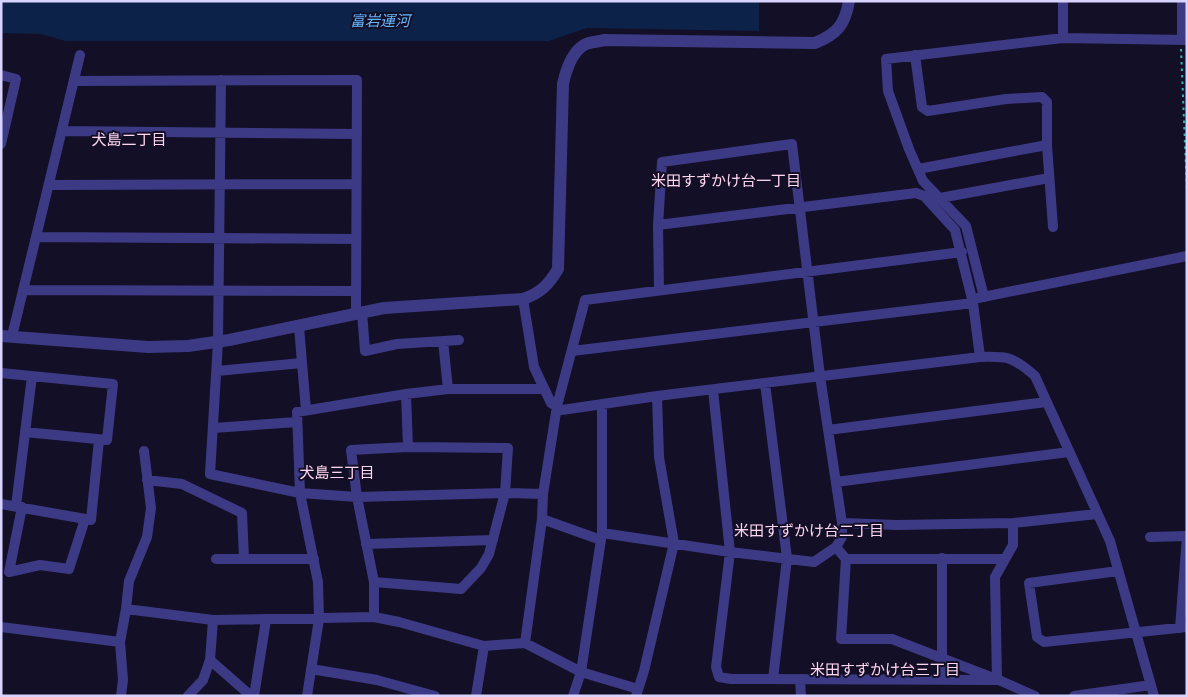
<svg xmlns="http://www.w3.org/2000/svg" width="1188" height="697" font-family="'DejaVu Sans','Noto Sans JP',sans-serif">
  <rect width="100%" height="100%" fill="#130f26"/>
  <path fill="#0c2248" d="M1 1H759V31L587 28 549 41H65L41 34 1 33Z"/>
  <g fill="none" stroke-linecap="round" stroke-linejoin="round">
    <path stroke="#2fb8b0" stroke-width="2" stroke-dasharray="2.5 4" stroke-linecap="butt" d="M1181 49 1187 191"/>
    <path stroke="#3d3a85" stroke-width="10" d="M1063 1V38
      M1182 39V1
      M915 55 922 107 928 111 1006 99 1042 97 1047 102V145L1053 227
      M1 75 16 79 1 144
      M221 80 218 342 210 474 300 493 357 497 505 493 543 494
      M74 81 357 80 356 314
      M62 131 357 134
      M918 169 1047 145
      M49 185 356 184
      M940 198 1049 178
      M36 237 356 239
      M23 290 356 291
      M659 290 658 225 916 193 924 196 955 230 973 303 980 357
      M984 297 966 226 923 181 909 149 888 91 886 59 1063 38 1187 40
      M978 298 1187 256
      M523 299 534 367 551 403 562 410 657 396 980 357C1009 356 1013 357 1035 376L1110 541 1154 696
      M362 312 365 351 397 344 459 340
      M299 327 306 410
      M12 336 80 55
      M443 341 448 389
      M572 351 973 303
      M217 371 302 363
      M1 373 113 384 107 440 25 432
      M765 383 787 558 773 679
      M713 390 730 552 716 667 719 677 731 679 997 680 995 577 1013 545V523
      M406 394 408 447
      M213 428 297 422
      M828 430 1046 402
      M147 480 182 484 242 513 244 559
      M836 482 1069 452
      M1 504 91 520 99 440
      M16 506 32 376
      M22 507 9 572 40 565 69 569 85 519
      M542 519 601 540
      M842 523 897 525 1013 523 1097 514
      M602 533 730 552 814 562 836 547 842 537V523L820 376 792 144 662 162 658 225
      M1150 537 1187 536
      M366 544 493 540
      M836 547 846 559H1005
      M942 558V680
      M216 559H314
      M846 559 841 639H892L1001 681 1035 696
      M1118 571 1029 583 1037 637 1044 642 1187 627
      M374 582 461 589 481 568 489 554 505 493 508 448 408 447 351 450 357 497 374 582V617
      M126 609 129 581 147 537 151 508 144 451
      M1 627 120 642 126 609 213 620 374 617 399 622 484 646 525 643 581 672 638 689
      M1180 628 1187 537
      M120 642 123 680 121 696
      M525 643 542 519 543 494 557 406 585 300 962 252
      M210 660 251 696
      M311 669 377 680 435 696
      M800 679 801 696
      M188 696 203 680 210 660 213 620
      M254 696 266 620
      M307 696 319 619 318 582 300 493 297 412 406 394 448 389H544
      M476 696 484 646
      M573 696 581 672 602 533V404
      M636 696 644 671 674 543 659 457 657 396
      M1074 696 1151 685"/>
    <path stroke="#3d3a85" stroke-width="12" d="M1 336 148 347 188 346 229 340 384 308 523 299C541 293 549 284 558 269L563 84C566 70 571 53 584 45 589 42 598 42 604 40L815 43C837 34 845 25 849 1"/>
  </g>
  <g text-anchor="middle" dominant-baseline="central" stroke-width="4" stroke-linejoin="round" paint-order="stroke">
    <g font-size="15" font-style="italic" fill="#62b6ff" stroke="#130f26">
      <text x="380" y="21">富岩運河</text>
    </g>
    <g font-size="15" fill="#ffd6f0" stroke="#130f26">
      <text x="129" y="140">犬島二丁目</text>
      <text x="726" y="181">米田すずかけ台一丁目</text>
      <text x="337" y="473">犬島三丁目</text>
      <text x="809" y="531">米田すずかけ台二丁目</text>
      <text x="885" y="670">米田すずかけ台三丁目</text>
    </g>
  </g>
  <rect width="1188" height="697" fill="none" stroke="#d9d4ff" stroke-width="5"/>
</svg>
